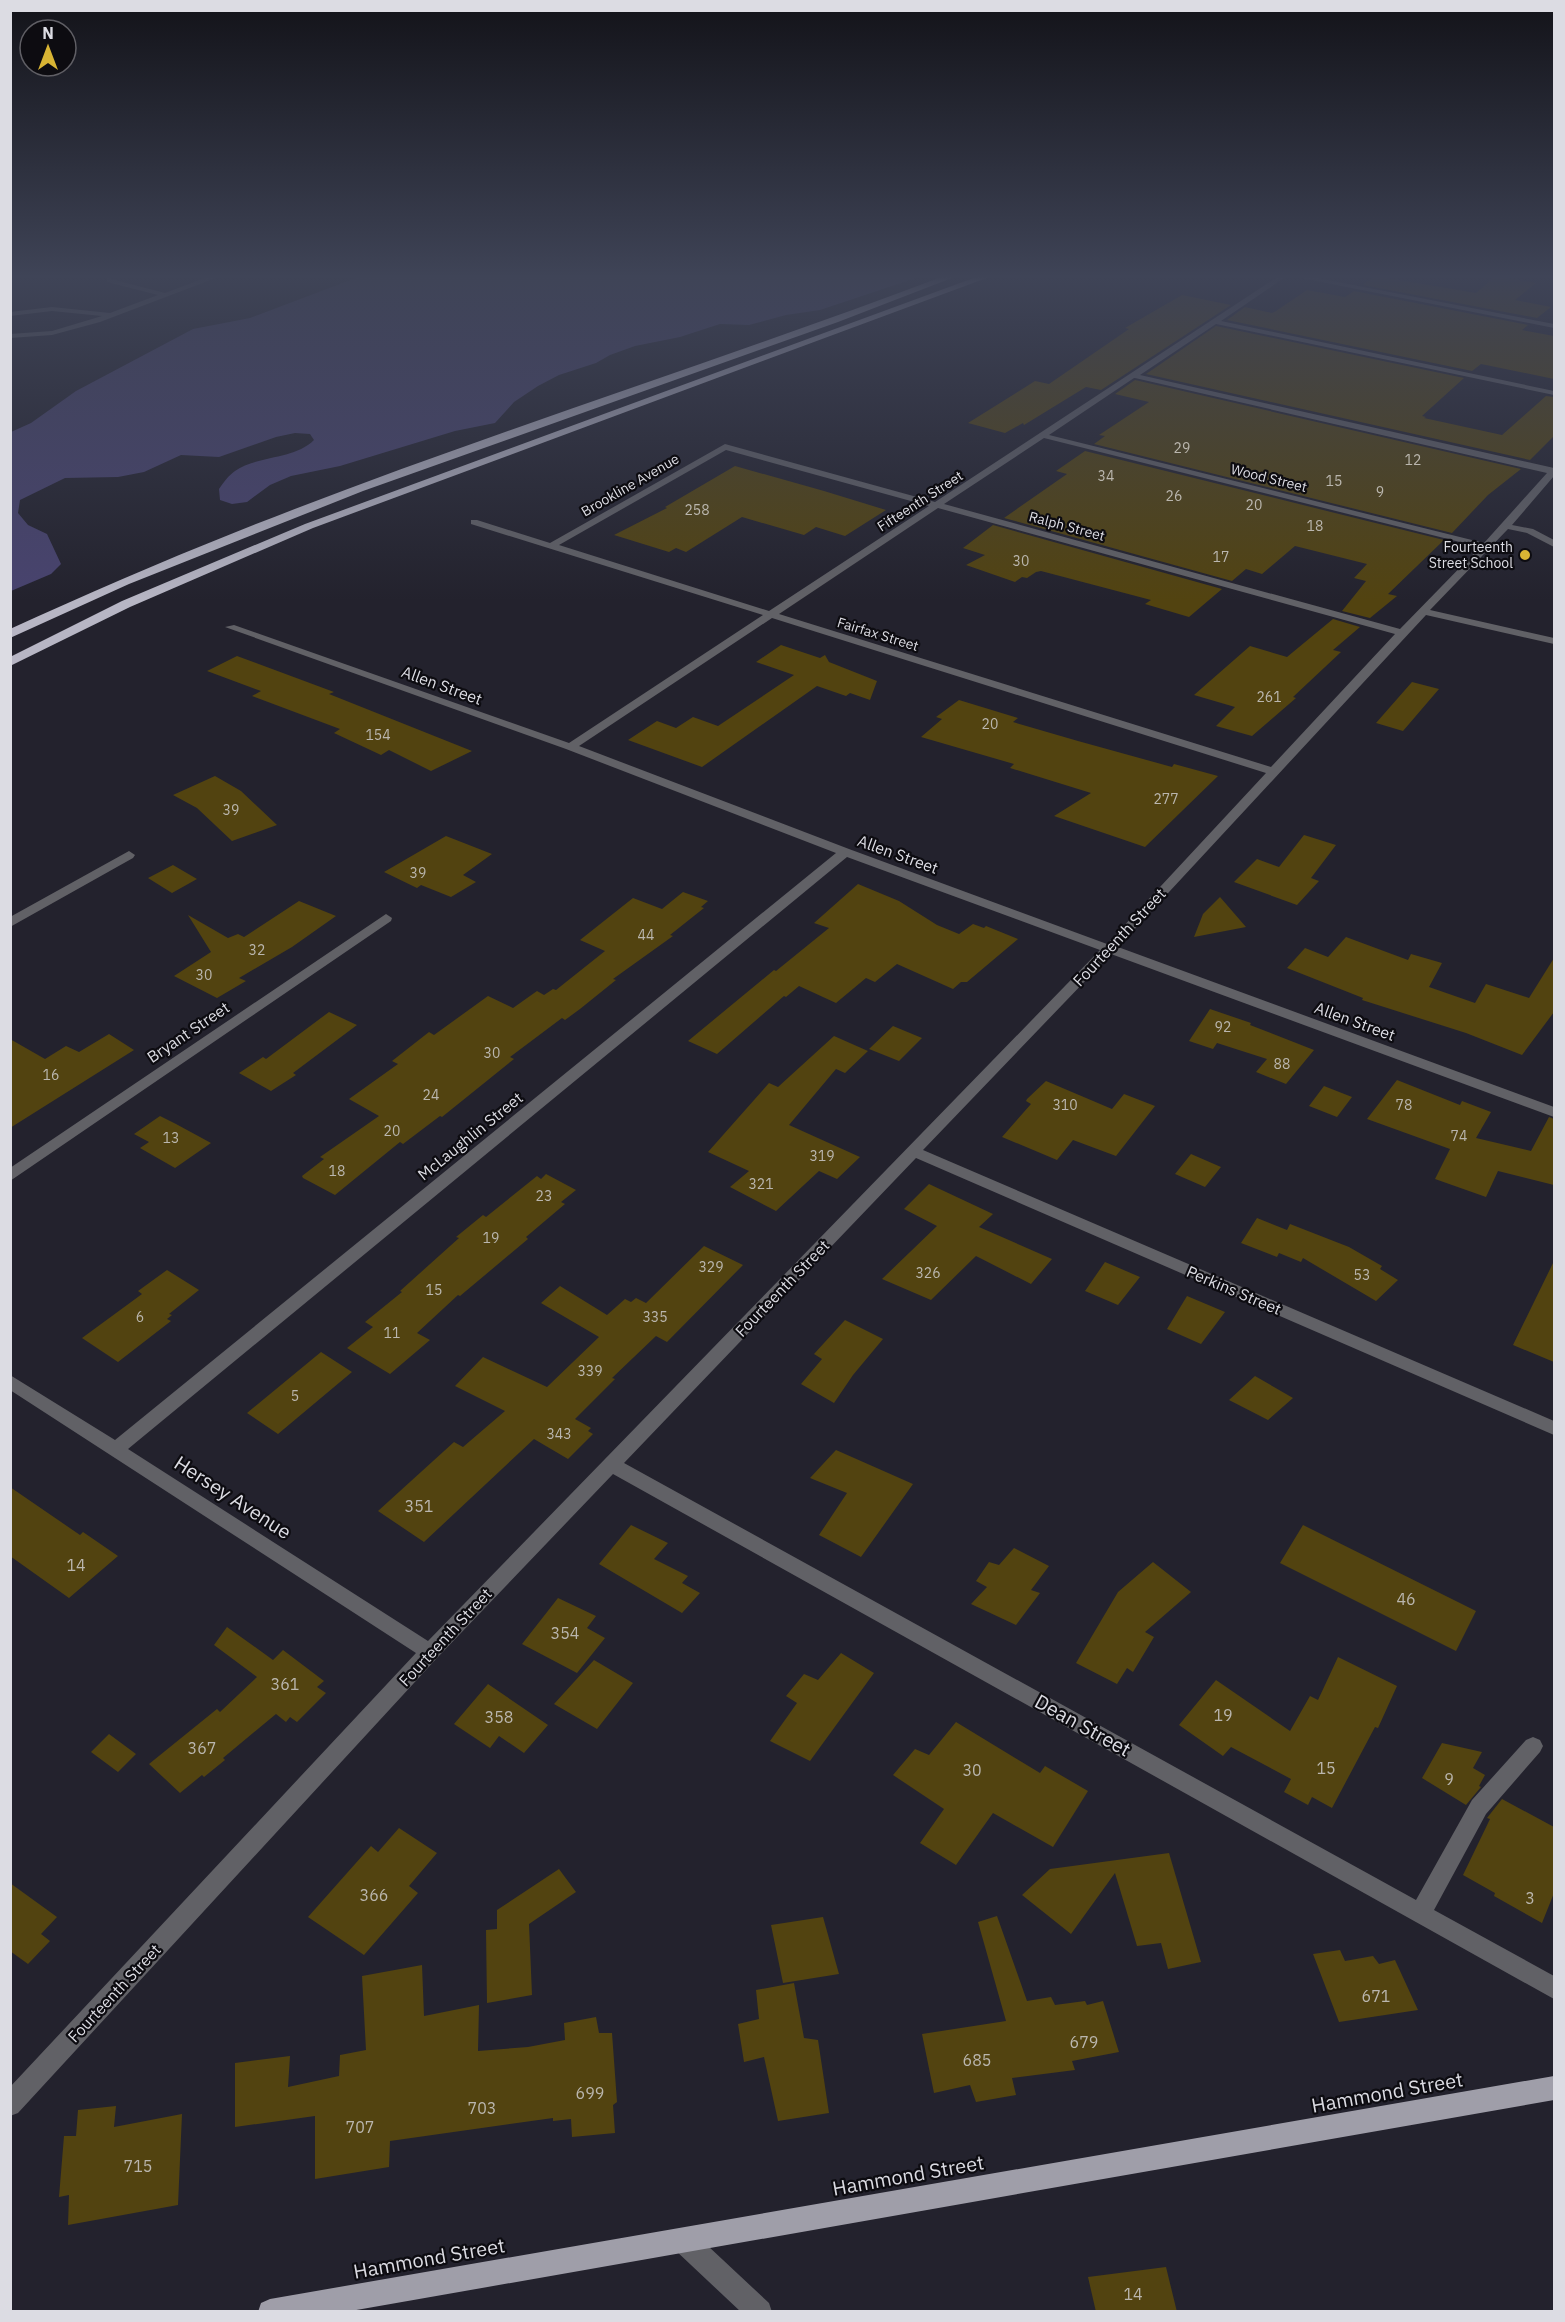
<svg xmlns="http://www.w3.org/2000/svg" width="1565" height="2322" font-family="'IBM Plex Sans',sans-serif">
  <rect width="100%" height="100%" fill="#23222d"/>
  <path fill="#48436e" d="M361 276H922L820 310 786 315 749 325 720 324 680 337 635 346 610 355 596 363 559 375 538 386 514 402 495 423 455 431 340 466 291 476 270 485 247 502 232 504 220 500 219 489C223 483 229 475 235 471 258 455 294 460 314 440L310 434 295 433 276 437 219 457 181 455 144 472 118 477 65 478 20 500 18 513 28 525 47 534 61 564 51 574 11 591V432L31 423 76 391 193 329 250 318Z"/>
  <path fill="#524310" d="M1375 276 1476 293 1496 276 1536 283 1515 300 1551 307 1537 318 1363 285Z
    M1307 290 1345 297 1354 291 1528 325 1522 330 1554 336V379L1481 364 1472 371 1227 320 1245 307 1272 313 1276 311Z
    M1182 295 1231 305 1101 390 1086 387 1024 425 1023 423 1005 433 968 423 1035 381 1049 384 1129 329 1125 328Z
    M1216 326 1464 378 1422 416 1426 417 1424 418 1502 435 1546 396 1554 397V436L1530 460 1146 374Z
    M1135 380 1521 469 1488 495 1452 533 1094 444 1105 436 1099 435 1149 402 1115 394Z
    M1085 451 1444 540 1388 594 1397 596 1370 618 1342 611 1366 581 1354 578 1367 564 1295 546 1262 574 1246 569 1232 581 1004 518 1067 474 1056 471Z
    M735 466 824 491 886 510 845 536 816 527 804 535 742 517 686 552 676 548 669 552 614 535 667 508 665 507Z
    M993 525 1222 589 1189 617 1145 604 1151 600 1041 571 1036 572 1027 578 1022 577 1015 582 966 565 985 555 963 548Z
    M1333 619 1360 627 1333 650 1341 652 1293 697 1296 698 1252 736 1216 726 1235 707 1194 695 1250 646 1287 657Z
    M781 645 820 658 825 655 829 662 877 681 870 700 850 693 846 696 817 686 702 767 628 740 657 721 676 728 693 717 718 726 794 675 756 662Z
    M237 656 334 692 329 694 472 751 431 771 389 750 381 755 334 733 340 729 252 696 261 691 207 671Z
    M1412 682 1439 689 1403 731 1376 723Z
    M959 700 1018 718 1013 722 1078 741 1172 767 1174 764 1218 776 1145 847 1054 816 1091 793 1010 768 1014 764 921 737 942 719 936 717Z
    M215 776 241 791 277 825 232 841 197 808 173 795Z
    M1304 835 1336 845 1311 878 1319 881 1297 905 1234 882 1257 859 1279 867Z
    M446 836 492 854 463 875 476 882 451 897 421 885 417 888 384 872Z
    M173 865 197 879 172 893 148 878Z
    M858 884 899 901 937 925 959 934 973 924 984 928 986 926 1018 939 967 982H961L953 989 897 964 875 982 866 978 836 1003 799 986 786 997 784 996 717 1054 688 1041 774 970 776 971 829 928 814 923Z
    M683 892 708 901 701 907 704 908 670 935 673 936 613 979 616 980 580 1009 565 1020 562 1018 510 1057 514 1059 442 1117 440 1116 403 1144 400 1142 335 1195 303 1178 302 1176 324 1159 320 1157 379 1116 349 1099 398 1064 392 1061 429 1032 434 1035 488 996 513 1008 537 991 544 995 553 989 556 990 605 951 580 940 633 898 662 909Z
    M1220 897 1246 927 1194 937 1203 914Z
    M299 901 336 916 292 947 239 978 246 981 217 998 174 976 211 952 188 915 228 938 238 934 244 937Z
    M1346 937 1408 960 1411 954 1442 963 1429 987 1475 1003 1486 984 1529 998 1554 958V1012L1522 1055 1466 1033 1362 1000 1363 998 1287 968 1305 948 1328 957Z
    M1210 1009 1251 1023 1250 1025 1314 1050 1286 1084 1256 1072 1267 1059 1217 1043 1213 1049 1189 1041Z
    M329 1012 357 1025 293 1073 296 1075 271 1091 239 1073 263 1057 266 1059Z
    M893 1026 922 1038 899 1061 869 1049Z
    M109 1034 134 1050 10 1128V1039L45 1059 66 1046 79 1052Z
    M834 1036 868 1051 845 1073 836 1069 789 1125 860 1157 837 1179 819 1171 776 1211 730 1187 749 1171 708 1152 769 1083 778 1087Z
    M1397 1080 1460 1105 1462 1101 1491 1112 1476 1138 1531 1151 1549 1117 1554 1119V1185L1498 1171 1486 1197 1435 1179 1450 1149 1367 1119Z
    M1046 1081 1112 1109 1124 1094 1155 1106 1116 1156 1073 1140 1057 1160 1002 1137 1031 1104 1026 1101 1027 1099Z
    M1324 1086 1352 1097 1337 1117 1309 1106Z
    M160 1116 176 1124 211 1143 175 1168 140 1148 149 1142 134 1134Z
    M1191 1154 1221 1167 1205 1187 1175 1174Z
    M546 1174 576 1190 561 1202 565 1204 526 1237 528 1239 460 1296 458 1295 417 1333 430 1340 390 1374 347 1348 373 1327 365 1322 402 1292 400 1291 459 1238 456 1237 483 1215 486 1217 537 1176 541 1179Z
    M929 1184 993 1214 979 1227 1052 1259 1031 1284 976 1256 931 1300 882 1279 937 1226 904 1209Z
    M1257 1218 1287 1230 1290 1224 1349 1247 1382 1266 1380 1269 1398 1280 1376 1301 1303 1258 1301 1262 1279 1253 1277 1257 1241 1243Z
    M704 1246 743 1265 667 1342 656 1336 612 1378 615 1379 575 1419 591 1428 588 1431 593 1434 568 1459 534 1439 424 1542 378 1511 454 1442 463 1447 505 1411 455 1386 483 1357 547 1387 599 1337 541 1303 560 1286 607 1315 625 1299 631 1302 636 1298 646 1303Z
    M1554 1261V1362L1513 1345Z
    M1105 1262 1140 1277 1118 1305 1085 1291Z
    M167 1270 199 1290 169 1314 172 1315 167 1319 171 1321 118 1362 82 1338 142 1294 138 1291Z
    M1187 1296 1225 1312 1201 1344 1167 1329Z
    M845 1320 883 1339 853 1375 834 1403 801 1384 822 1359 814 1354Z
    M321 1352 352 1372 278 1434 247 1413Z
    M1255 1376 1293 1398 1268 1420 1229 1400Z
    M836 1450 913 1484 861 1557 819 1535 847 1493 810 1478Z
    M10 1487 80 1535 83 1532 118 1556 69 1598 10 1556Z
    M631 1525 668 1543 654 1559 688 1576 682 1583 700 1593 682 1613 599 1564Z
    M1303 1525 1476 1611 1456 1651 1280 1563Z
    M1014 1548 1049 1566 1031 1590 1040 1593 1016 1625 971 1604 987 1587 976 1581 989 1562 999 1565Z
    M1153 1562 1191 1592 1145 1632 1154 1637 1133 1672 1127 1668 1117 1684 1076 1663 1118 1592Z
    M558 1598 596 1616 587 1628 605 1638 577 1673 522 1644Z
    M227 1627 273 1660 283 1650 324 1681 317 1687 326 1693 297 1722 290 1717 286 1722 276 1714 223 1758 225 1760 204 1777 202 1775 180 1793 149 1764 217 1709 220 1712 257 1677 214 1645Z
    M841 1653 874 1673 810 1761 770 1741 797 1703 786 1696 804 1674 818 1680Z
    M1338 1657 1397 1686 1378 1728 1375 1727 1332 1808 1312 1797 1308 1805 1284 1792 1291 1779 1231 1747 1223 1756 1179 1725 1216 1680 1290 1731 1310 1696 1318 1700Z
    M594 1660 633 1683 597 1729 554 1704Z
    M488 1684 548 1725 524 1753 499 1736 490 1748 454 1724Z
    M956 1722 1040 1773 1045 1766 1088 1791 1053 1847 993 1813 956 1865 920 1843 944 1809 893 1775 915 1749 929 1755Z
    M109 1734 136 1754 118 1772 91 1752Z
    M1442 1743 1482 1752 1473 1768 1485 1775 1479 1786 1481 1787 1466 1805 1422 1778Z
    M1502 1799 1554 1827V1893L1542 1923 1494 1896 1495 1893 1463 1875 1490 1819 1487 1818Z
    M399 1828 437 1853 409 1886 418 1893 364 1955 308 1917 371 1846 378 1852Z
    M1169 1853 1201 1962 1168 1969 1161 1943 1137 1946 1115 1873 1071 1934 1022 1895 1050 1869Z
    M559 1869 576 1892 529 1924 532 1995 487 2003 486 1930 497 1929V1910Z
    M10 1883 57 1917 41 1934 50 1941 28 1964 10 1951Z
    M997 1916 1027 2001 1051 1997 1055 2005 1085 2001 1087 2005 1103 2001 1119 2052 1072 2061 1075 2070 1012 2078 1016 2095 976 2102 970 2085 934 2093 922 2034 1006 2021 978 1922Z
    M823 1917 839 1974 783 1983 771 1925Z
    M1340 1950 1345 1961 1373 1956 1379 1964 1395 1960 1418 2010 1339 2022 1313 1954Z
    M422 1965 424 2016 479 2005 478 2051 528 2047 565 2040 564 2023 596 2017 599 2033H612L617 2102 613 2105 615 2133 572 2137 571 2119 553 2121V2118L390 2141 389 2167 315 2179V2116L235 2127V2063L290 2056 288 2087 339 2076 340 2055 366 2050 362 1976Z
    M794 1983 804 2038 818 2040 829 2113 778 2121 764 2057 744 2062 738 2024 759 2019 756 1990Z
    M116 2106 114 2127 182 2114 178 2205 68 2225 69 2195 59 2197 64 2136H76L78 2110Z
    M1166 2267 1177 2312H1096L1088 2277Z"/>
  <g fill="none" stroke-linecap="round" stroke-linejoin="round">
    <path fill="#616166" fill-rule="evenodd" d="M210 276H221L100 322 52 335 10 338V334L52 331 102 316 52 311 10 316V312L52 307 110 313 158 295 107 282V278L165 293Z
      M1279 276H1287L1221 321 1554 391V395L1216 324 1140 375 1554 468V476L1512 525 1533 529 1554 540V547L1527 533 1508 529 1430 610 1554 638V644L1426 615 1118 947 1554 1107V1117L1111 954 923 1150 1554 1421V1435L916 1158 624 1463 1416 1900 1472 1800 1526 1740 1533 1737 1540 1740 1543 1746 1540 1752 1486 1814 1434 1910 1554 1976V1999L613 1474 437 1658 18 2113 10 2116V2087L416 1653 10 1390V1375L115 1440 836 853 566 749 225 627 234 625 569 743 763 615 471 524V520H477L550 543 725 444 935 502ZM1134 378H1135L1547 473 1484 543 1049 435ZM1044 438 1480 547 1400 629 944 504ZM726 450 929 506 769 611 559 545ZM938 508 1395 634 1271 767 779 614ZM772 618 1266 773 1107 944 849 849 579 746ZM847 857 1100 950 428 1641 128 1449Z
      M1291 276H1307L1554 324V328Z
      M129 851 135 855 133 858 10 927V917Z
      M386 914 392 918 391 921 10 1181V1168Z
      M683 2228 692 2231 769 2303 772 2312H741L674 2249 671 2240 674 2231Z"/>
    <path fill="#9f9ea9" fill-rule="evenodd" d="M1554 2076V2100L345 2312H258L261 2303 270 2299Z"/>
    <path fill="#b7b6c4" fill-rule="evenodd" d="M944 276H957L838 322 363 491 129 584 10 638V629C85 595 160 562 236 532 469 439 709 365 944 276Z
      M979 276H992L313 528 130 607 10 666V657L122 601 305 524Z"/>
  </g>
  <linearGradient id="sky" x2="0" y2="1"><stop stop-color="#131319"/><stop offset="0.46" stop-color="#3f4457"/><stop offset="1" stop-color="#3f4457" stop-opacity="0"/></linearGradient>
  <rect width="1565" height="601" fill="url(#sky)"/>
  <circle fill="#d8b434" stroke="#0d0c11" stroke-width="2" cx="1525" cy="555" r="6"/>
  <g text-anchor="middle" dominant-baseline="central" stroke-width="4.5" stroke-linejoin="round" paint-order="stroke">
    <g font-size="14" fill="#bab6ae">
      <text x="1182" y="448">29</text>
      <text x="1413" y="460">12</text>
      <text x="1106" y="476">34</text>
      <text x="1334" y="481">15</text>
      <text x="1380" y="492">9</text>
      <text x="1174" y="496">26</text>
      <text x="1254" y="505">20</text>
      <text x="697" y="510">258</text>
      <text x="1315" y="526">18</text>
      <text x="1221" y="557">17</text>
      <text x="1021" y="561">30</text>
      <text x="1269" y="697">261</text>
      <text x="990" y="724">20</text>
      <text x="378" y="735">154</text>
      <text x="1166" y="799">277</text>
      <text x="231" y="810">39</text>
      <text x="418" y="873">39</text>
      <text x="646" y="935">44</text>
      <text x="257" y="950">32</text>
      <text x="204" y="975">30</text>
      <text x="1223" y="1027">92</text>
      <text x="492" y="1053">30</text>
      <text x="1282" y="1064">88</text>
      <text x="51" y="1075">16</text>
      <text x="431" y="1095">24</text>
      <text x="1065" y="1105">310</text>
      <text x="1404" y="1105">78</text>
      <text x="392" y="1131">20</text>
      <text x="1459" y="1136">74</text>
      <text x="171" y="1138">13</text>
      <text x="822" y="1156">319</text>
      <text x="337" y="1171">18</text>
      <text x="761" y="1184">321</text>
      <text x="544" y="1196">23</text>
      <text x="491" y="1238">19</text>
      <text x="711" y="1267">329</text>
      <text x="928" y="1273">326</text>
      <text x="1362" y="1275">53</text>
      <text x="434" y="1290">15</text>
      <text x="140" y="1317">6</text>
      <text x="655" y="1317">335</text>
      <text x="392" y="1333">11</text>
      <text x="590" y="1371">339</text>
      <text x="295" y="1396">5</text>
      <text x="559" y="1434">343</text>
    </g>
    <g font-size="14" fill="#dcdce3" stroke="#0d0c11">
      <text transform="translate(1269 478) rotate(14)">Wood Street</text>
      <text transform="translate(630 485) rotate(-30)">Brookline Avenue</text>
      <text transform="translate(920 501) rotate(-33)">Fifteenth Street</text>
      <text transform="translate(1067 526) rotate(15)">Ralph Street</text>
      <text transform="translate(878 634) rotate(17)">Fairfax Street</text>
    </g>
    <g font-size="14" fill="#dcdce3" stroke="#0d0c11" text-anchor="end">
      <text x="1513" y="547">Fourteenth<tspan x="1513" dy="16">Street School</tspan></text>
    </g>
    <g font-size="16" fill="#dcdce3" stroke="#0d0c11">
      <text transform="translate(442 685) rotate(20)">Allen Street</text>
      <text transform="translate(898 854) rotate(20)">Allen Street</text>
      <text transform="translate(1119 937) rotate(-47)">Fourteenth Street</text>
      <text transform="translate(1355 1021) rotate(20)">Allen Street</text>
      <text transform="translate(188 1032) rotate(-34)">Bryant Street</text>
      <text transform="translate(470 1136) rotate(-39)">McLaughlin Street</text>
      <text transform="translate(782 1288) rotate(-46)">Fourteenth Street</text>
      <text transform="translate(1234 1290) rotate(23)">Perkins Street</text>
      <text transform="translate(445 1637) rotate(-47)">Fourteenth Street</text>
      <text transform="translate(114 1993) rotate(-47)">Fourteenth Street</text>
    </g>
    <g font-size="16" fill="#bab6ae">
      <text x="419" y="1506">351</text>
      <text x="76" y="1565">14</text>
      <text x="1406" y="1599">46</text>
      <text x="565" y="1633">354</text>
      <text x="285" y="1684">361</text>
      <text x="1223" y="1715">19</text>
      <text x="499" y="1717">358</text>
      <text x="202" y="1748">367</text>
      <text x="1326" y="1768">15</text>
      <text x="972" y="1770">30</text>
      <text x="1449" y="1779">9</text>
      <text x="374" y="1895">366</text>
      <text x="1530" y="1898">3</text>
      <text x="1376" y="1996">671</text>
      <text x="1084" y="2042">679</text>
      <text x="977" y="2060">685</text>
      <text x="590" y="2093">699</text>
      <text x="482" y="2108">703</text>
      <text x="360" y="2127">707</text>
      <text x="138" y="2166">715</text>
      <text x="1133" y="2294">14</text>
    </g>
    <g font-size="20" fill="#dcdce3" stroke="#0d0c11">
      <text transform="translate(233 1497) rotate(33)">Hersey Avenue</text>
      <text transform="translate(1083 1725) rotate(29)">Dean Street</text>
      <text transform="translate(1387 2092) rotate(-10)">Hammond Street</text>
      <text transform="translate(908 2175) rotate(-10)">Hammond Street</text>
      <text transform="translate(429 2258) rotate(-10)">Hammond Street</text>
    </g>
  </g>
  <rect width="1565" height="2322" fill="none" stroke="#dcdce3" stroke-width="24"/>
  <g transform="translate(48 48)"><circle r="28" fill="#0d0c11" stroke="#605f65" stroke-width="1.5"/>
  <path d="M0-4.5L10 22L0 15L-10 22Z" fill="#d8b434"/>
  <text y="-9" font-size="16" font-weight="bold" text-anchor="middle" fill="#dcdce3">N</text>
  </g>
</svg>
